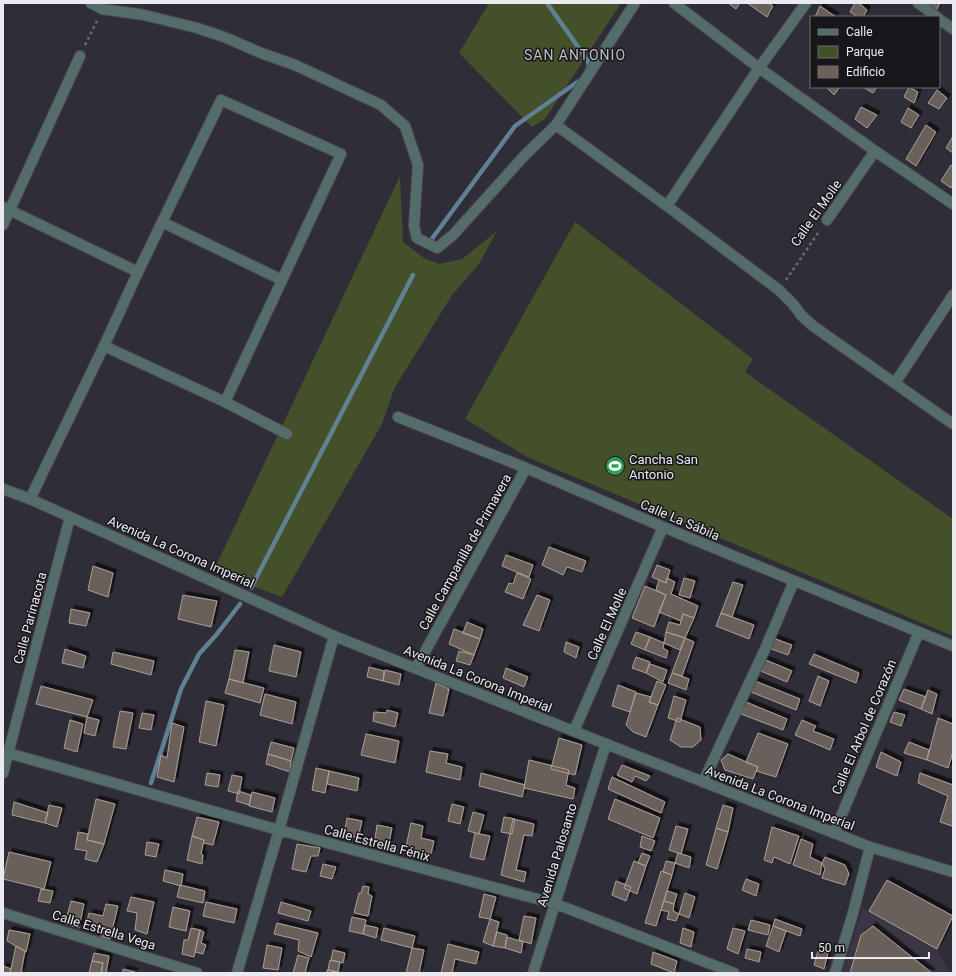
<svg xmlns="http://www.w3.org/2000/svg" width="956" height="976" font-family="Roboto,sans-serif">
  <defs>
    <filter id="shadow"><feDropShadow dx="3.5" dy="-3.5" stdDeviation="0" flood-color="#0009"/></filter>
  </defs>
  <rect width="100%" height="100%" fill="#2f2d37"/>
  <path fill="#3a3644" d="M863 908 937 949 950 973H842Z"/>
  <path fill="#445029" d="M489 3H621L545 119 532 127 459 53Z
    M400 176 403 242 424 258 439 264 462 259 497 231 479 264 452 295 394 389 382 424 282 597 213 572Z
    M575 222 753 359 745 372 953 519V636L527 457 465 419Z"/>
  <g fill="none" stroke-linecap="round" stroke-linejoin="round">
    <path stroke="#608193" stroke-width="4.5" d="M547 3 588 61 589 66 587 71
      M431 240 515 126 583 78
      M251 588 413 275
      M151 783 181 689 199 654 217 634 240 604"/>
  </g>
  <path fill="#6b615a" stroke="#aa9f97" filter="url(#shadow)" d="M728 3H740L736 9Z
    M747 3H768L773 6 767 17Z
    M855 3H859L867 10 863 17H858L850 12Z
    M927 3H940L936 11Z
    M820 6 836 17H815Z
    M826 87H840L834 95Z
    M863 87H877L873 93Z
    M909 87 918 92 914 103 904 97Z
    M937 90 947 98 939 109 928 103Z
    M861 107 877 115 867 128 855 119Z
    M908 108 919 115 911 128 901 122Z
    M926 125 936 132 916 166 906 159Z
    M953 136V153L946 148Z
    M951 165 953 166V184L951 188 941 181Z
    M549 547 586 561 582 572 567 567 563 575 542 565Z
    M506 555 533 565 529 577 502 566Z
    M657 565 670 570 666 583 652 577Z
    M93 566 113 573 108 597 88 590Z
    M517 573 531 579 523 599 505 592 509 583 513 584Z
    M667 578 675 582 671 594 698 606 694 618 683 614 681 621 659 612 666 595 656 590 659 580 666 583Z
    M684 578 695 581 690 598 679 595Z
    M733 582 743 585 732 617 721 613Z
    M645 586 666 595 654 627 632 618Z
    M183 595 217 601 211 627 178 619Z
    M537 595 550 600 539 631 523 625Z
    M71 609 90 613 86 626 69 623Z
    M721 613 754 625 749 639 716 626Z
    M683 614 694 618 685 638 666 632 669 622 680 625Z
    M467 622 483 629 480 639 463 633Z
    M454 629 480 639 474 655 449 644Z
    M636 632 650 637 645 650 631 644Z
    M666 632 685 638 680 650 664 643Z
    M650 637 664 643 663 648 668 651 666 658 645 650Z
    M770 637 792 645 788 655 766 647Z
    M685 638 694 642 682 676 672 673Z
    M566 642 579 647 576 658 564 652Z
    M274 645 301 652 296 677 269 671Z
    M65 649 86 656 83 668 62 663Z
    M235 650 249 652 243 683 229 679Z
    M459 651 474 655 470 665 456 661Z
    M113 652 154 661 151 675 111 664Z
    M814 654 859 673 856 683 809 664Z
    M636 657 650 662 646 673 632 668Z
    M761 658 792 671 787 682 756 669Z
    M650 664 667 670 663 682 646 673Z
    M369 667 384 671 383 681 367 677Z
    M506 668 528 677 524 687 503 678Z
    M385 670 401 674 399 685 383 681Z
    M672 673 689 679 686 690 668 683Z
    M818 676 829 681 820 706 809 701Z
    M229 679 264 688 260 703 225 693Z
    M657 681 666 685 658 705 649 702Z
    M755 681 800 699 796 710 751 692Z
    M436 683 449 689 443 716 429 713Z
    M618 685 636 692 630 712 612 706Z
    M41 686 93 700 87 717 36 704Z
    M904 689 926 697 921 709 899 700Z
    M928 690 937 694 932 714 921 709Z
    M636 693 651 697 649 702 658 705 646 737 633 732 626 725Z
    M265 694 296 702 292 724 260 715Z
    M674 696 686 700 680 722 668 718Z
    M206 701 224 705 216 746 199 742Z
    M746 702 787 719 783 730 741 714Z
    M387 710 398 713 395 727 373 721 374 712 386 713Z
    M120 711 133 713 126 749 113 747Z
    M894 712 905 715 901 726 890 722Z
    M142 713 154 715 151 730 139 728Z
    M87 717 99 720 95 736 84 733Z
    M677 718 700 727 701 740 693 747H681L670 740Z
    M938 718 953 724V752L948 768 927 760Z
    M70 720 83 724 77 752 64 748Z
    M802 720 816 726 813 731 834 739 830 750 795 735Z
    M172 723 184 727 174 782 157 777 161 755 167 758Z
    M758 733 788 744 776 777 756 771 758 767 746 762Z
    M366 734 399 741 395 763 361 755Z
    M559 738 582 745 575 775 551 769Z
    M271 742 294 748 291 761 268 754Z
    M909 742 929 750 927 760 904 753Z
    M430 751 448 754 446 763 462 767 460 780 426 772Z
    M881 752 901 762 897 776 876 767Z
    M268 754 291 761 290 772 266 764Z
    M728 754 758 767 753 779 725 770 721 760Z
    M529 760 569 770 566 785 575 788 573 799 524 788Z
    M622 765 650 776 646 781 635 776 632 782 617 775Z
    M316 768 329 771 325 793 312 790Z
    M329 771 359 778 357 791 327 784Z
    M207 773 220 775 218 787 205 785Z
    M481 773 525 785 522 797 479 786Z
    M920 773 953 785V822L952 826 940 822 948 796 918 783Z
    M232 775 242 777 239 794 228 791Z
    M612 777 665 802 661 813 608 789Z
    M238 791 251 795 249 805 236 801Z
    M252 792 275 798 272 812 249 806Z
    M96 799 115 804 104 844 87 840Z
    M615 799 660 818 653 838 608 819Z
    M14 802 48 813 45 823 12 815Z
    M452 804 464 807 460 824 448 821Z
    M49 805 62 808 57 827 45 823Z
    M723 805 733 808 728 832 716 828Z
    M473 812 484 815 479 834 468 831Z
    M197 817 219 822 213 845 203 843 204 840 192 836Z
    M504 817 515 819 512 834 501 832Z
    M347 818 362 821 358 838 344 835Z
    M513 819 534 824 532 836 524 835 516 870 526 872 524 882 501 875Z
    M411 823 423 826 421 838 434 841 431 854 406 847Z
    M377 825 392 828 389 843 375 839Z
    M676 826 688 829 681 854 669 850Z
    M772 827 799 836 790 864 774 857 772 863 764 860Z
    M716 828 728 832 717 869 706 865Z
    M78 832 88 834 87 840 104 844 97 862 85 859 87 851 75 849Z
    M475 833 490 836 484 860 470 857Z
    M192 836 204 840 201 854 203 855 202 864 187 860Z
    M642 836 655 841 651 851 640 847Z
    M801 839 813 844 810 857 822 863 820 875 793 865Z
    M147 842 159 844 156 857 145 855Z
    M297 844 320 848 318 856H311L306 872 292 869Z
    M9 852 51 862 44 889 3 879Z
    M642 853 650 856 646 866 638 863Z
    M678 853 691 857 689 868 675 863Z
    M825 857 845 865 849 874 845 885 822 878 825 869 822 863Z
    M634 861 646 866 637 894 624 888Z
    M666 861 675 863 672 875 663 872Z
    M323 864 336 867 332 879 320 876Z
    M165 870 183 874 181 886 163 881Z
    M661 871 672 875 656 926 645 923Z
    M746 879 759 884 756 896 742 890Z
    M887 880 953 916 937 949 869 911Z
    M616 881 631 887 626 901 612 895Z
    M180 885 205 891 203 903 177 897Z
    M363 886 369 887 368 894 372 896 368 916 354 913 359 893H361Z
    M41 889 53 891 50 903 38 901Z
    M667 891 677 894 674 904 664 901Z
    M685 893 695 897 689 918 679 914Z
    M484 894 496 897 490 919 479 917Z
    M131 897 154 902 147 934 135 930 137 913 127 911Z
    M71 901 84 904 79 928 65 924Z
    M664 901 674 904 673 911 679 914 676 921 667 919 669 912 661 910Z
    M206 902 237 909 234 923 203 916Z
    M281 902 311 911 308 921 278 913Z
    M106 904 118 906 110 939 101 937 102 928 86 924 89 913 103 916Z
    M173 907 190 911 186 931 169 927Z
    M524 916 536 918 531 944 519 940Z
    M352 917 366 920 363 934 349 931Z
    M490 919 499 922 493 946 483 942Z
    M775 919 802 929 800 936 773 926Z
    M751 920 770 925 768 935 748 930Z
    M277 923 318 933 311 957 298 951 299 940 274 934Z
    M365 925 378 928 376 938 363 934Z
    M773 926 786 931 779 952 766 946Z
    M873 926 932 973H850L861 935Z
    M191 928 200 930 194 957 182 954 184 940H188Z
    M384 928 415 936 412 948 381 940Z
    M683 928 694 932 691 947 680 943Z
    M733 928 745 931 738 954 727 949Z
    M9 930 30 934 26 952 7 941Z
    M200 930 204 932 201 943 206 945 203 954 195 952Z
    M497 932 507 935 505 948 493 946Z
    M507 937 523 942 521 953 505 948Z
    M448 944 479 952 476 964 455 959 452 973H441Z
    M267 945 282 948 278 970 263 968Z
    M16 946 25 951 21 973H10Z
    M412 948 424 950 419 973H406Z
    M747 949 761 952 759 962 745 958Z
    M333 950 345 953 343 963 331 960Z
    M818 951 828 953 824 969 814 965Z
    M653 952 677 961 674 973 651 964Z
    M94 953 109 956 106 973H101L103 963 92 961Z
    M298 955 309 958 305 973H293Z
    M330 960 340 962 338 972 328 970Z
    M92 961 103 963 101 973H89Z
    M3 966 11 969 10 973H3Z
    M123 969 135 972V973H123Z
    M327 970 338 972V973H327Z"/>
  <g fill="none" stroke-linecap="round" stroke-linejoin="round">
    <defs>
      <path id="minor" d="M91 3 102 9 144 15 197 28 224 37 261 53 295 65 381 105 405 126 418 165 414 226 417 238 437 248 453 235 525 155 556 125 635 3
        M674 3 759 68 875 151 953 204
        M918 3 937 17
        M939 19 953 29
        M556 125 667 206 779 290 793 304 801 315 813 326 953 424
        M667 206 759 68 806 3
        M827 220 875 151
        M162 222 282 280
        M3 225 80 56
        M138 272 221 100 341 154 225 402
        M104 346 225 402 287 434
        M895 383 953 295
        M398 417 526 468 663 527 953 646
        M3 489 30 499
        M416 668 526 468
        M574 731 663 527
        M8 753 279 830 556 904 734 973
        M3 773 70 517
        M703 782 766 647 794 581
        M834 833 919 632
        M3 913 197 973
        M237 973 279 830 334 636
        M533 973 606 744
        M835 973 853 913 870 847"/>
      <path id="tertiary" d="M3 207 138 272 104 346 30 499 334 636 606 744 870 847 953 872"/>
    </defs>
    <use href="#minor" stroke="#4d4b55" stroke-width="12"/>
    <use href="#tertiary" stroke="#4d4b55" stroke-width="12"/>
    <path stroke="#6a6871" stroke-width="2.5" stroke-dasharray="3 3" stroke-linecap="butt" d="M85 45 97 21
      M786 280 820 230"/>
    <use href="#minor" stroke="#556d6a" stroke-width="10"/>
    <use href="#tertiary" stroke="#556d6a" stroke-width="10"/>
  </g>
  <defs>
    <symbol id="stadium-disc" viewBox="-11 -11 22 22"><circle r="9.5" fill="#2e9e5b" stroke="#17161a"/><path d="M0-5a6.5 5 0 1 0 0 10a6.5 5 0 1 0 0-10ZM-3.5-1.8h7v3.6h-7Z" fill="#fff"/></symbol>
  </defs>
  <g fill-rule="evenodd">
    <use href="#stadium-disc" x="604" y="455" width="22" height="22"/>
  </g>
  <g text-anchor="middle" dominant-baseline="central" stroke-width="3" stroke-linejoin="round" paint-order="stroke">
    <g font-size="13" fill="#ebeaf0" stroke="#17161a">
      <text transform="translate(816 213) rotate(-55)">Calle El Molle</text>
      <text transform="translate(680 520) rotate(23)">Calle La Sábila</text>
      <text transform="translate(181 552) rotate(24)">Avenida La Corona Imperial</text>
      <text transform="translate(465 552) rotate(-61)">Calle Campanilla de Primavera</text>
      <text transform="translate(30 618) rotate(-75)">Calle Parinacota</text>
      <text transform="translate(607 624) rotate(-66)">Calle El Molle</text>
      <text transform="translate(478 679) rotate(22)">Avenida La Corona Imperial</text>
      <text transform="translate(864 727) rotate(-67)">Calle El Arbol de Corazón</text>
      <text transform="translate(780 798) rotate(21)">Avenida La Corona Imperial</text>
      <text transform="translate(377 843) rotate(15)">Calle Estrella Fénix</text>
      <text transform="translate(557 855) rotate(-73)">Avenida Palosanto</text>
      <text transform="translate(104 930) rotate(17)">Calle Estrella Vega</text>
    </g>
    <g font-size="13" fill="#ebeaf0" stroke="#17161a" text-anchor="start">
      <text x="629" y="459">Cancha San<tspan x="629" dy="15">Antonio</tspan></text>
    </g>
    <g font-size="14" letter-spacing="1" fill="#bfbdc9" stroke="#17161a">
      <text x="575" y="55">SAN ANTONIO</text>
    </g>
  </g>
  <rect width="956" height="976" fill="none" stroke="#ebeaf0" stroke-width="8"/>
  <rect x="810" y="16" width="130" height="72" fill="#17161a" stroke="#6c6b70"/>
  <rect x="818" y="29" width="20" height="6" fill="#556d6a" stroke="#6c6b70"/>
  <text x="846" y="36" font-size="12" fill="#ebeaf0">Calle</text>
  <rect x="818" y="46" width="20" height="12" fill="#445029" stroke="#6c6b70"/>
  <text x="846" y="56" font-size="12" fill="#ebeaf0">Parque</text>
  <rect x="818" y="66" width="20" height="12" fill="#6b615a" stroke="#6c6b70"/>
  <text x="846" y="76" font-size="12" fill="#ebeaf0">Edificio</text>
  <path d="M812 952v6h117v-6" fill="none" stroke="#ebeaf0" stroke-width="2"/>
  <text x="818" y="952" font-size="12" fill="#ebeaf0" stroke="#17161a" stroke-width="3" paint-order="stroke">50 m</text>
</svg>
